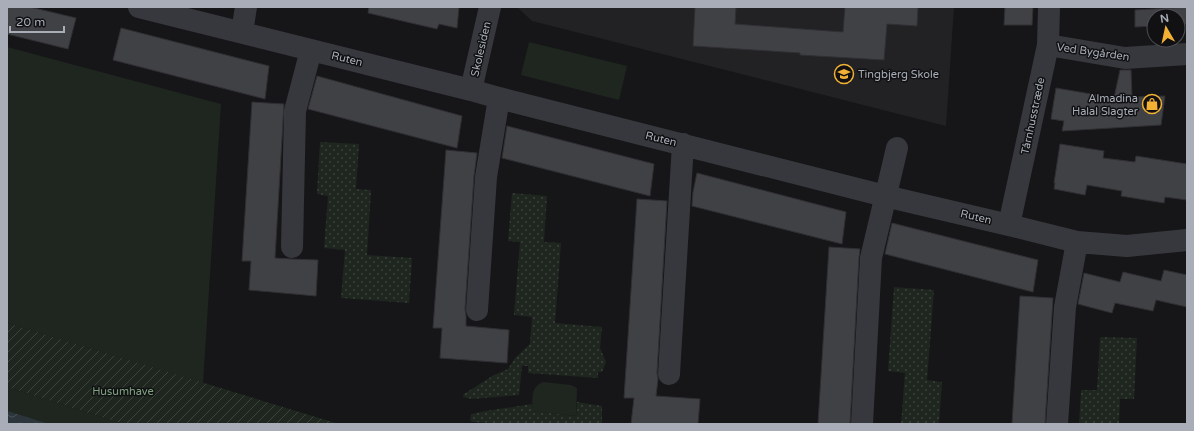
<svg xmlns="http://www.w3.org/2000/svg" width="1194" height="431" font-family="'Varela Round',sans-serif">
  <defs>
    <pattern id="grass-dots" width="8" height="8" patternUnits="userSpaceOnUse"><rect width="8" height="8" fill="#1e261f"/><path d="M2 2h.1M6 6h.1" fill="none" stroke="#3c433d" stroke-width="1.8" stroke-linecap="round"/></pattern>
    <pattern id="garden-furrows" width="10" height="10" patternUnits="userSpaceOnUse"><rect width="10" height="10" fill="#1e261f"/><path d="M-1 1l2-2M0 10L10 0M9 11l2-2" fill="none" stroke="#3c433d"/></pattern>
    <pattern id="water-waves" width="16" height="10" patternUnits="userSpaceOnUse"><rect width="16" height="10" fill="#2c353c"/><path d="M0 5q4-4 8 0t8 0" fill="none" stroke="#485056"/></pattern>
  </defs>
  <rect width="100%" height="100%" fill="#161618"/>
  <path fill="#222225" d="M517 7H954L946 126 532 21Z"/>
  <path fill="url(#grass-dots)" d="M320 142 359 144 356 189 371 190 367 255 412 258 409 303 341 298 345 250 324 248 328 196 317 194Z
    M512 193 547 196 544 242 561 243 555 323 602 327 600 348 606 362 602 372H598V378L528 373V366H522L519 395 472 399 463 397 464 394 494 375 508 369 515 358 530 344 532 317 514 315 520 242 508 241Z
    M894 287 934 290 927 380 942 382 939 424H901L905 373 888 371Z
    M1100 337 1137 338 1134 399H1120L1119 424H1079L1081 390H1097Z
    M577 402 602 406V424H518L472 422 470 420 471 414 486 411 532 404V411L576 416Z"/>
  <path fill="#1e261f" d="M529 42 627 66 619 100 521 75Z
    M7 47 221 104 203 383 7 323Z
    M543 382 571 385 577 388 576 416 532 411C533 399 530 387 543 382Z
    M7 387 123 424H7Z"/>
  <path fill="url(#garden-furrows)" d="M7 323 339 424H123L7 387Z"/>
  <path fill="url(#water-waves)" d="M7 411 49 424H7Z"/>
  <path fill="#404145" stroke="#303034" d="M7 7H30L76 18 68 49 7 34Z
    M369 7H459L457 28 439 24 437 29 368 13Z
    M695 7H736L735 24 843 32 845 7H918L917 26 887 24 884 60 800 55V53L693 46Z
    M1005 7H1033L1032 25H1004Z
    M1187 7V24H1178V16H1154V26L1135 27V10Z
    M121 28 269 66 265 99 113 60Z
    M1120 70H1131L1132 97 1165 96 1161 125 1062 131 1064 121 1051 119 1056 88 1114 98Z
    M317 76 462 116 457 148 308 109Z
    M252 102 284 104 275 258 291 259 318 260 316 296 249 290 251 261H242Z
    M507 126 654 164 650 196 502 158Z
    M1060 144 1104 151 1103 158 1135 162 1136 156 1187 164V200L1165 197 1164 203 1121 196 1122 191 1087 185 1085 195 1054 189 1055 183H1054Z
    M446 150 477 153 474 176 465 309 466 316V326L509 330 507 363 440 358 442 328H433Z
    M697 173 846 212 842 244 692 206 693 192Z
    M637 199 667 201 657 373 658 379 656 396 700 399 698 424H631L634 398H624Z
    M892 223 1038 260 1033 292 885 254Z
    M829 247 860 249 859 257 850 424H818Z
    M1164 270 1187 275V307L1156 300 1153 311 1115 303 1112 313 1078 304 1084 273 1120 282 1123 272 1161 281Z
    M1020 296 1053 298 1045 424H1012Z"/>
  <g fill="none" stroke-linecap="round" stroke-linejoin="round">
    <path stroke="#37383d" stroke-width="22" d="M139 7 471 90 499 98 885 196 1009 225 1077 242 1127 246 1187 240
      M242 32 246 7
      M1048 45 1125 58 1187 54
      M471 90 490 7
      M1009 225 1048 45 1049 7
      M292 247 295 111 311 50
      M477 310 486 177 499 98
      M669 374 683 144
      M862 424 871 258 897 148
      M1057 424 1065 307 1077 242"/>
  </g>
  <defs>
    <symbol id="school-ring" viewBox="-11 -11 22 22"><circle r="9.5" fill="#111113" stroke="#f2b134" stroke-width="1.5"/><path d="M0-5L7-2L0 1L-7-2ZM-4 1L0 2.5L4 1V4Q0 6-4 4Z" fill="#f2b134"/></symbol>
    <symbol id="shop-ring" viewBox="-11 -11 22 22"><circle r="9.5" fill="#111113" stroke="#f2b134" stroke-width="1.5"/><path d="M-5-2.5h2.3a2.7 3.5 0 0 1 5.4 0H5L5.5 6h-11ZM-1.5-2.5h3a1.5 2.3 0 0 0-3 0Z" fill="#f2b134"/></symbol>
  </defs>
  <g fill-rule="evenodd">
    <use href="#school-ring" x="833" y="63" width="22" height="22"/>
    <use href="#shop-ring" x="1141" y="93" width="22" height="22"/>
  </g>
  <g text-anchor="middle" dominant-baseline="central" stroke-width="3" stroke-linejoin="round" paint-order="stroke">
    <g font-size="11" fill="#a8adb8" stroke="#111113">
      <text transform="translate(481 49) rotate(-77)">Skolesiden</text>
      <text transform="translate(1093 52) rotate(8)">Ved Bygården</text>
      <text transform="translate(347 59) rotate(14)">Ruten</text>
      <text transform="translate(1033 116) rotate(-78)">Tårnhusstræde</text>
      <text transform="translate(661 139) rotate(14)">Ruten</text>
      <text transform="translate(976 217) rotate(13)">Ruten</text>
    </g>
    <g font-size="11" fill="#a8adb8" stroke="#111113" text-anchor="start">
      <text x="858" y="74">Tingbjerg Skole</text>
      <text x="1138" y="98" text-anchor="end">Almadina<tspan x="1138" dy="13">Halal Slagter</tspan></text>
    </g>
    <g font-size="11" fill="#7fa381" stroke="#111113">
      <text x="123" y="391">Husumhave</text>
    </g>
  </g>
  <rect width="1194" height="431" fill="none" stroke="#a8adb8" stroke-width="16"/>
  <g transform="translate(1166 28) rotate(351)"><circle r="19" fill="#111113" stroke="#4d4f55"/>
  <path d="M0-3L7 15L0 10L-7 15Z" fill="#f2b134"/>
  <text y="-6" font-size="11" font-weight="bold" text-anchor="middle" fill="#a8adb8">N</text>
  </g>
  <path d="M10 26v6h54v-6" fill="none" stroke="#a8adb8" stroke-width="2"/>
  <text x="16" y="26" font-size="12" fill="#a8adb8" stroke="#111113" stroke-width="3" paint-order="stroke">20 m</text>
</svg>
